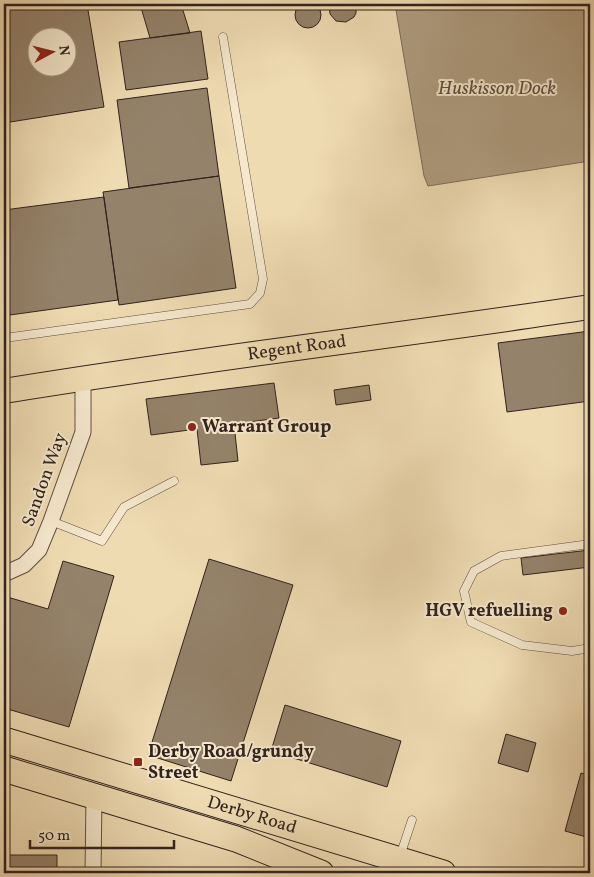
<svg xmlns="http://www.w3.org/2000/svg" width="594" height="877" font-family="Vollkorn,serif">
  <rect width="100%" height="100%" fill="#efdbb2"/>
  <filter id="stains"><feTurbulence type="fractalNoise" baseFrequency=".004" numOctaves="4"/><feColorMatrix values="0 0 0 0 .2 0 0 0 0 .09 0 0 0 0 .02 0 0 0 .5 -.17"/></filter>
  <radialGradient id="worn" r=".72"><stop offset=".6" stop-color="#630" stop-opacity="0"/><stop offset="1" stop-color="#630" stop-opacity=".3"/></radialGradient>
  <path fill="#ae9c7f" stroke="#7c6b58" d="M395 4H590V161L428 186 424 176Z"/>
  <path fill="#94826a" stroke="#31221d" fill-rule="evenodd" d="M295 15a13 13 0 1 1 26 0a13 13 0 1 1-26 0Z
    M4 4H87L104 107 4 123ZM38 38H68V68H38Z
    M140 4H181L190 33 150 38Z
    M329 4H356V13L354 17 346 22 336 21 330 14Z
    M201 31 208 79 126 90 119 42Z
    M207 88 219 176 129 188 117 100Z
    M219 176 236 288 119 305 103 192Z
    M104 197 118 300 10 315 4 271V210Z
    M590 331V401L507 412 498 343Z
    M274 383 279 418 234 424 238 461 201 465 197 429 151 435 146 399Z
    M369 385 371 400 336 405 334 390Z
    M590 550V567L523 575 521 558Z
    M209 559 293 585 231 781 148 755Z
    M63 561 114 576 69 727 4 708V596L48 609Z
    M285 705 401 741 387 787 271 751Z
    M506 734 536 743 528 772 498 763Z
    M581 773 590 775V838L565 831Z
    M4 855H57V873H4Z"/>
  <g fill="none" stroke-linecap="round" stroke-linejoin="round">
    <defs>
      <path id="service" d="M4 336 12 337 250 304 260 293 263 279 223 37
        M51 521 102 541 124 507 174 481
        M590 544 501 556 474 571 464 591 471 622 522 645 572 651 590 648
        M400 856 412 820"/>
      <path id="minor" d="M4 574 24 565 39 550 51 521 83 432V378
        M93 873 94 795"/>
      <g id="primary">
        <path id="s1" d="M4 391C199 359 395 336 590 307"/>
      </g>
      <g id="trunk">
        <path id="s2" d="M4 740 443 873"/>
        <path d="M4 769 236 839 321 873"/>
      </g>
    </defs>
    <use href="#service" stroke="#605042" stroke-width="9"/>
    <use href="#minor" stroke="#605042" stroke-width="17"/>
    <use href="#primary" stroke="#31221d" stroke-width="26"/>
    <use href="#trunk" stroke="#31221d" stroke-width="27"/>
    <use href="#service" stroke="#f5e8cd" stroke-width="8"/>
    <use href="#minor" stroke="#f5e8cd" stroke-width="15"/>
    <use href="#primary" stroke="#efdbb2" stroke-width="24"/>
    <use href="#trunk" stroke="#efdbb2" stroke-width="25"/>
  </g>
  <g fill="#8f2418" stroke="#f5e8cd" stroke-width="2">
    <circle cx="192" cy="427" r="5"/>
    <circle cx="563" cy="611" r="5"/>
    <rect x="133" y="757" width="10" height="10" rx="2.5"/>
  </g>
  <g text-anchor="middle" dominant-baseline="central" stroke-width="4" stroke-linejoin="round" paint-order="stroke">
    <g font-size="18" fill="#31221d" stroke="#f5e8cd">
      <text stroke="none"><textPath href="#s1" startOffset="296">Regent Road</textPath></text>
      <text transform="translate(45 480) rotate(-70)">Sandon Way</text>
      <text stroke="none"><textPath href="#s2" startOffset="259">Derby Road</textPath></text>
    </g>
    <g font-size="18" font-weight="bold" fill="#31221d" stroke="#f5e8cd" text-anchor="start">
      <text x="202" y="427">Warrant Group</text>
      <text x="553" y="611" text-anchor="end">HGV refuelling</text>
      <text x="148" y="752">Derby Road/grundy<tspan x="148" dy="21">Street</tspan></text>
    </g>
    <g font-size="19" font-style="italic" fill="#5d4d3f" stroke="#f5e8cd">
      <text x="497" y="89">Huskisson Dock</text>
    </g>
  </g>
  <rect width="594" height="877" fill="none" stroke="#efdbb2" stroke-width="20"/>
  <rect x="5" y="5" width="584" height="867" fill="none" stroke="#31221d" stroke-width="2.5"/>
  <rect x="10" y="10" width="574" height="857" fill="none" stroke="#31221d"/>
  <g transform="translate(52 52) rotate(83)"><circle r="24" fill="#f5e8cd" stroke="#a79987"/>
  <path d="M0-4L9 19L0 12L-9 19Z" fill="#8f2418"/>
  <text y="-8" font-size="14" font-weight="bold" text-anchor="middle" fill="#31221d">N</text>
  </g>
  <path d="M30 840v8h144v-8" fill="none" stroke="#31221d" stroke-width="2.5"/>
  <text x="38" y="840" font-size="15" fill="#31221d" stroke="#f5e8cd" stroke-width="4" paint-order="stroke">50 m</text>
  <rect width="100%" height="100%" filter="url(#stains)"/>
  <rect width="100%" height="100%" fill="url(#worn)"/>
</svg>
